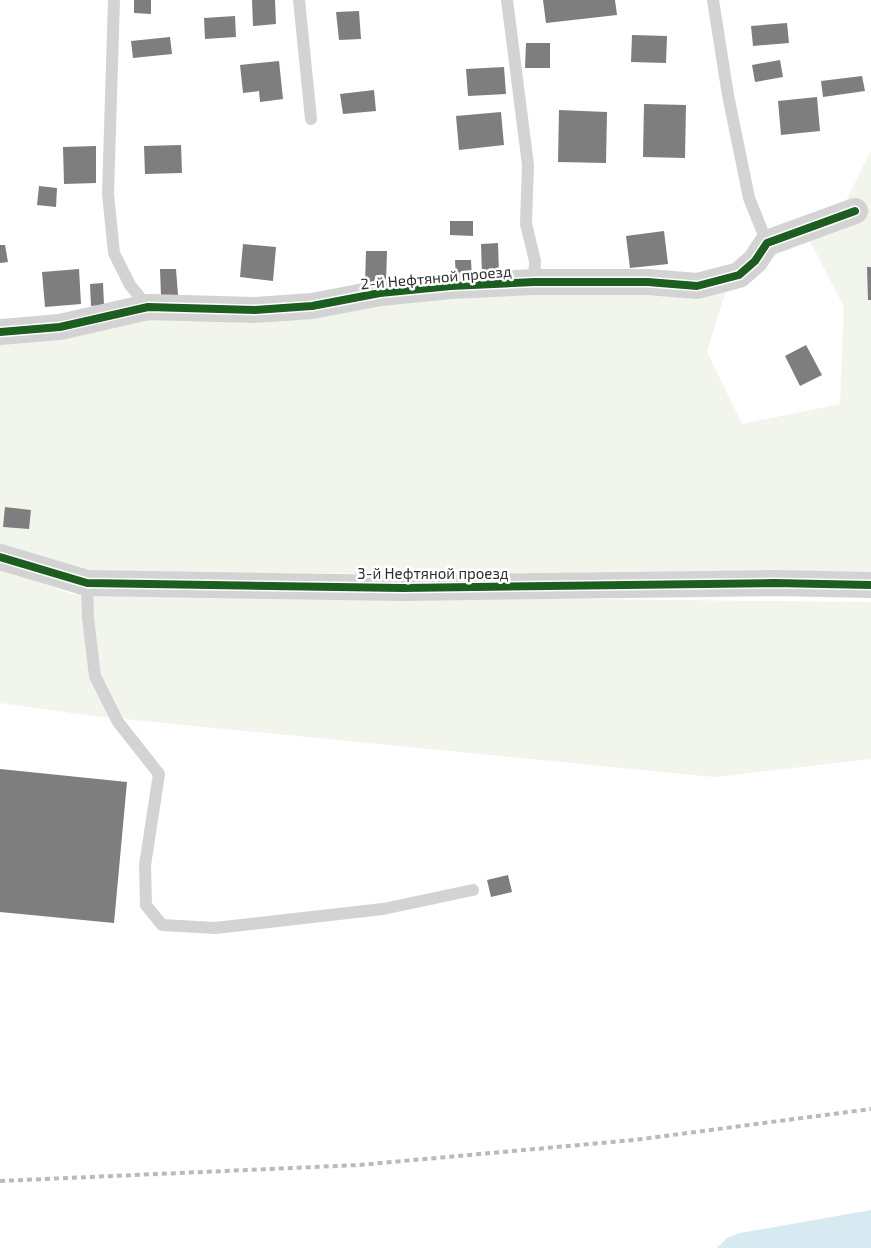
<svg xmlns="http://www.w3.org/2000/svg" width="871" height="1248" font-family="'Exo 2',sans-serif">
  <rect width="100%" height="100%" fill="#fff"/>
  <path fill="#f1f5eb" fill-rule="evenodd" d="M871 150V577L85 572 0 546V320L123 307 647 278 736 270 845 203ZM810 241 844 307 840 404 742 424 707 352 725 293 755 277 771 257Z
    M0 568 72 594 871 602V759L714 777 94 716 0 703Z"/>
  <path fill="#d7eaf2" d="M871 1210V1248H717L727 1238 740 1233Z"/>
  <path fill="#7e7e7e" d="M134 0H151V14L134 13Z
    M252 0H275L276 24 253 26Z
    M543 0H615L617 15 546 23Z
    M359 11 361 39 339 40 336 12Z
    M235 16 236 37 205 39 204 18Z
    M787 23 789 43 753 46 751 26Z
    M632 35 667 36 666 63 631 62Z
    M170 37 172 54 133 58 131 41Z
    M526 43H550V68H525Z
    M780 60 783 77 755 82 752 65Z
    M279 61 283 99 260 102 259 91 243 93 240 65Z
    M504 67 506 94 468 96 466 69Z
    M862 76 865 91 823 97 821 81Z
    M374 90 376 111 343 114 340 94Z
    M817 97 820 131 781 135 778 101Z
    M644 104 686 105 685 158 643 157Z
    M559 110 607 112 606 163 558 162Z
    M501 112 504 145 459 150 456 116Z
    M181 145 182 173 145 174 144 146Z
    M96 146V183L64 184 63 147Z
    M39 186 57 188 56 207 37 205Z
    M450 221H473V236L450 235Z
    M664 231 668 264 630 268 626 236Z
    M498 243 499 275H482L481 244Z
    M243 244 276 247 273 281 240 277Z
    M0 245H5L8 262 0 263Z
    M366 251H387L386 284H365Z
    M455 260H471L472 279H456Z
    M867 267H871V300H868Z
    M79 269 81 304 45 307 42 272Z
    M160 269H176L178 295 161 296Z
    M103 283 104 305 91 306 90 284Z
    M806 345 822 375 800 386 785 356Z
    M5 507 31 510 29 529 3 527Z
    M0 769 127 782 114 923 0 912Z
    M508 875 512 892 491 897 487 880Z"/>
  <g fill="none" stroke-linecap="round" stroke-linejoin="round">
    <path stroke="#d3d3d3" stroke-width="12" d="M114 0 108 194 114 253 130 285 148 307
      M299 0 311 119
      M507 0 528 165 526 224 535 261 534 282
      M713 0 728 95 749 198 767 243
      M87 583 88 618 95 676 118 722 159 774 145 865 146 905 162 925 215 928 383 909 473 890"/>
    <path stroke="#d3d3d3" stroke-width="26" d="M0 332 60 327 148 307 255 310 312 306 380 293 451 286 534 282H648L697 286 739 275 755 261 767 243 855 211
      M0 557 87 583 403 588 774 583 871 585"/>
    <path stroke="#bababa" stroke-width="4" stroke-dasharray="5 4" stroke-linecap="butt" d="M0 1181 359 1165 634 1140 871 1109"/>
    <defs>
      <path id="cycleway" d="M0 332 60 327 148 307 255 310 312 306 380 293 451 286 534 282H648L697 286 739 275 755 261 767 243 855 211
        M0 557 87 583 403 588 774 583 871 585"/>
    </defs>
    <use href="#cycleway" stroke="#fff" stroke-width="11"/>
    <use href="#cycleway" stroke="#1b5e20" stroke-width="8"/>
  </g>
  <g text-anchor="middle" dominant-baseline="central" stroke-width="5" stroke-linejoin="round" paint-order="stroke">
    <g font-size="15" fill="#2e2e2e" stroke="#fff">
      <text transform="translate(436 277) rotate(-5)">2-й Нефтяной проезд</text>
      <text x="433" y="573">3-й Нефтяной проезд</text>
    </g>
  </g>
</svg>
